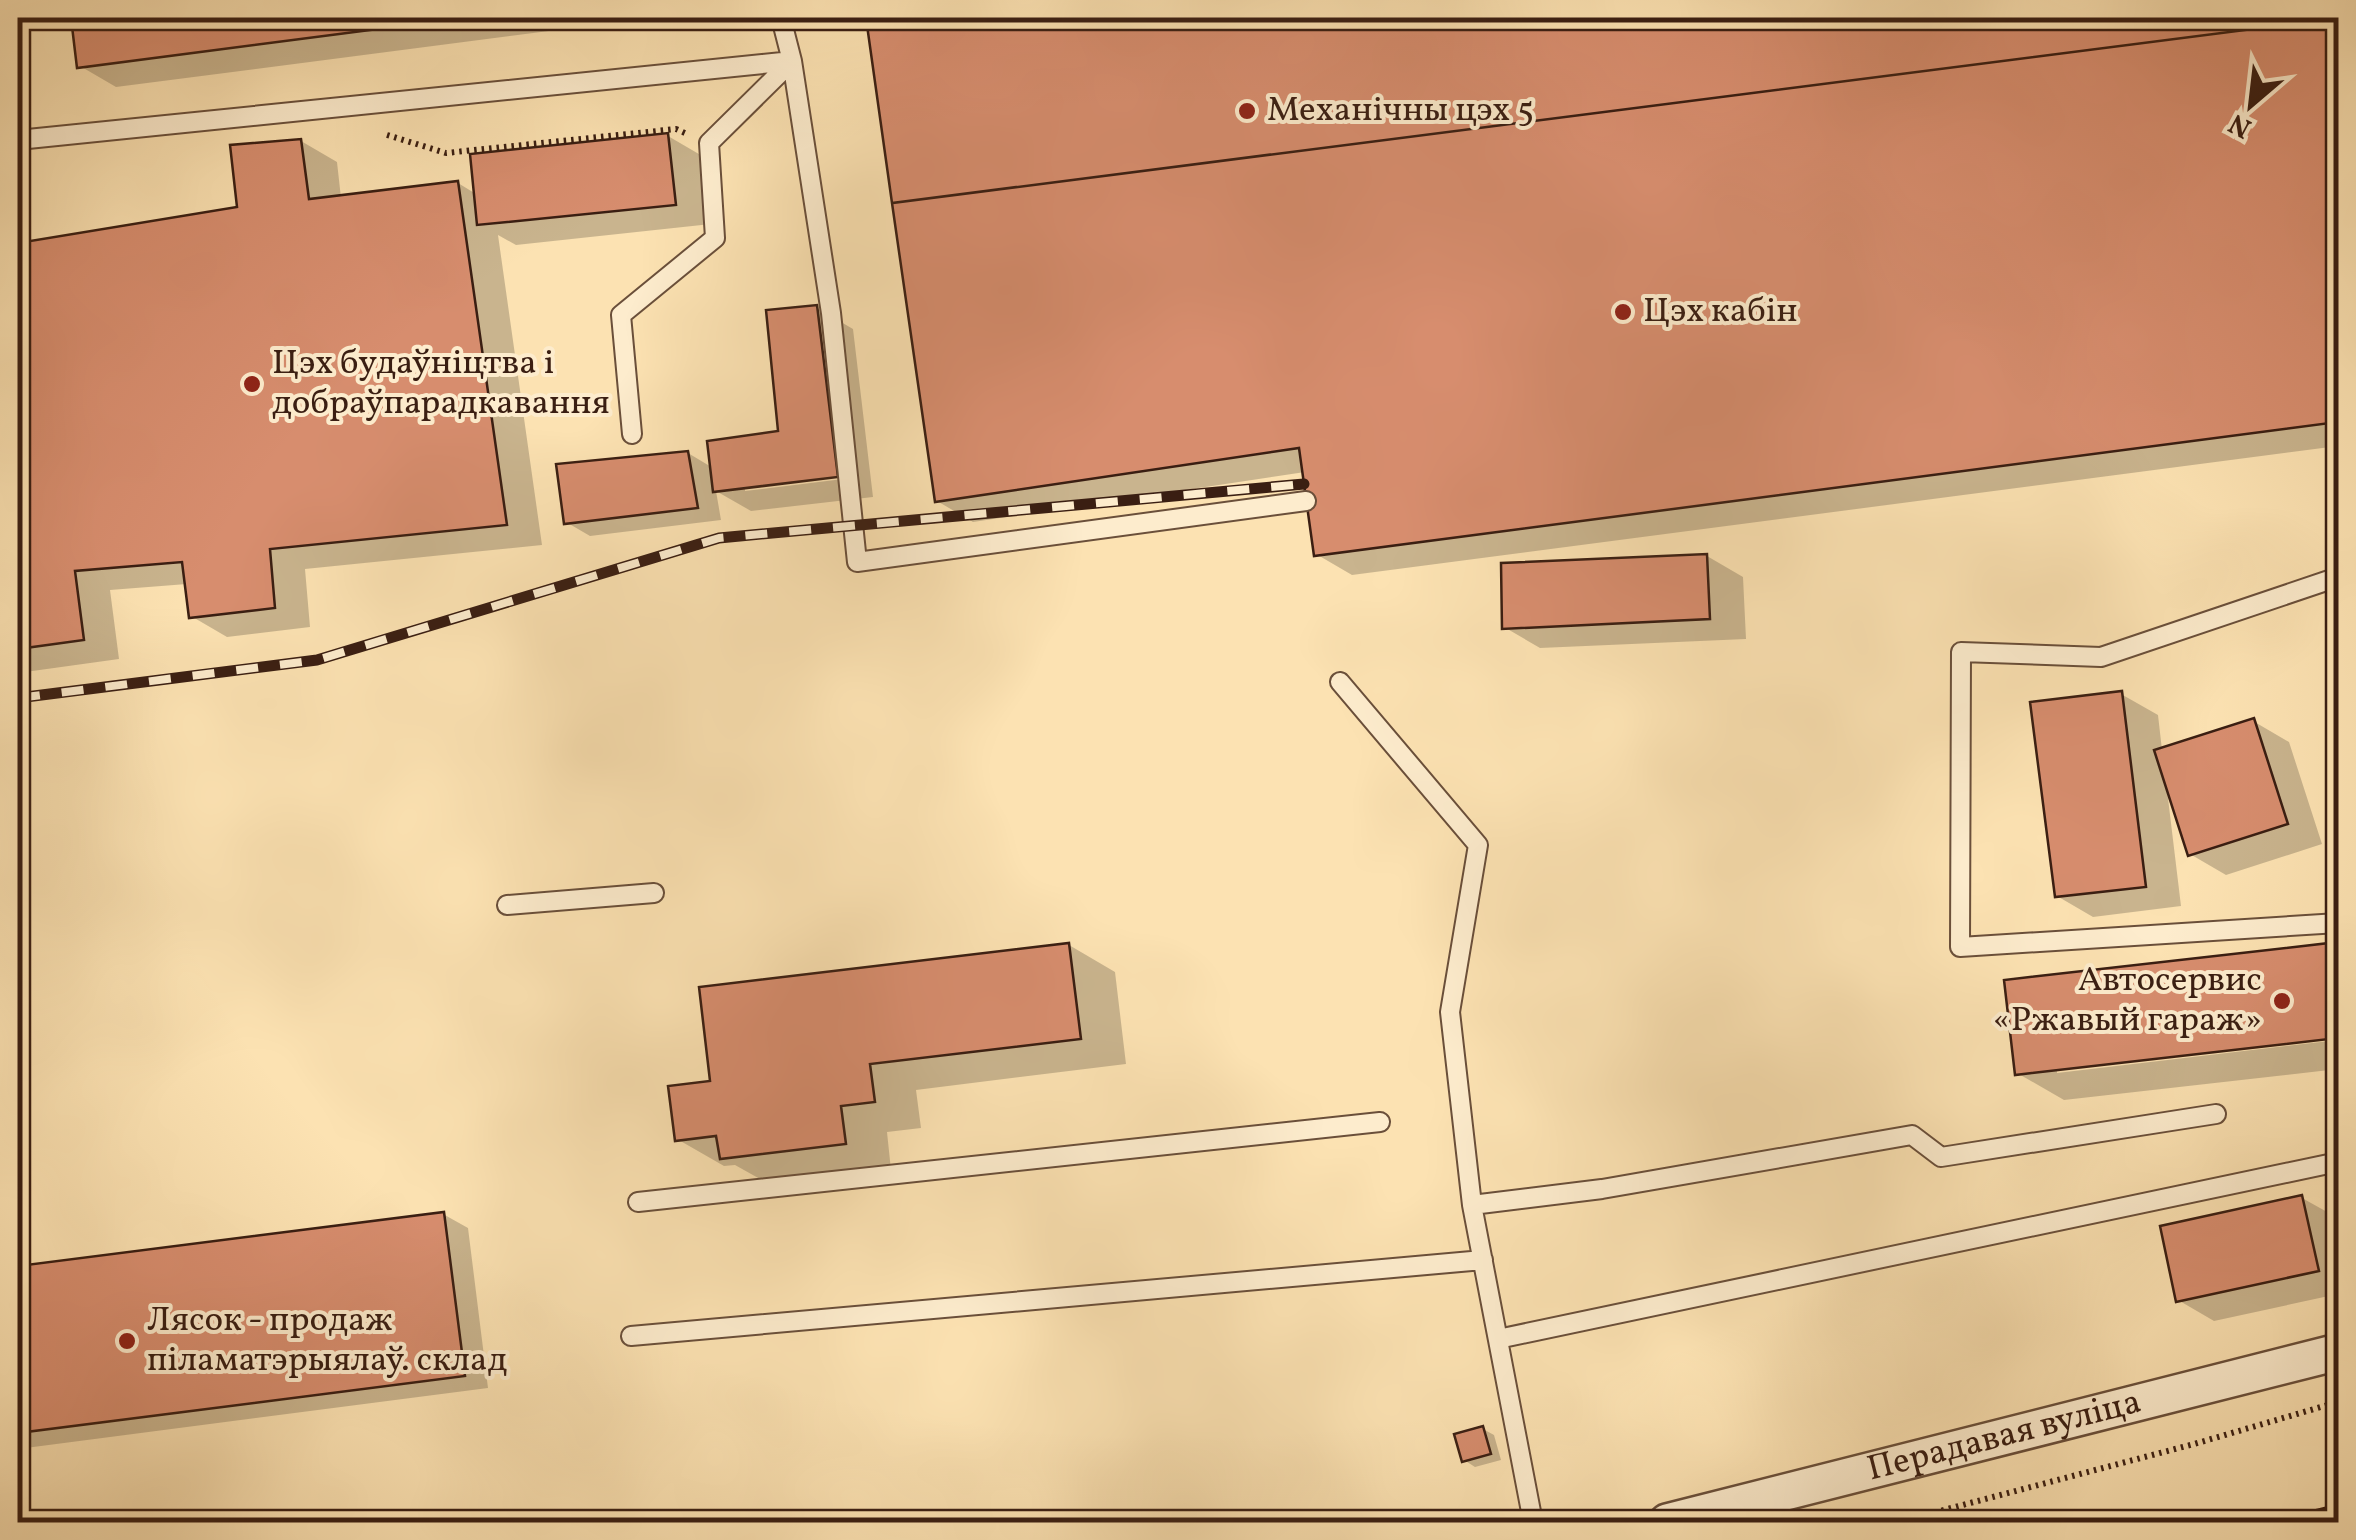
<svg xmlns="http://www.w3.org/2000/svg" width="2356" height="1540" font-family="Vollkorn,serif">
  <rect width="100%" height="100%" fill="#fce2b2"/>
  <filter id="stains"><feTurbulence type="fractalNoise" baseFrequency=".002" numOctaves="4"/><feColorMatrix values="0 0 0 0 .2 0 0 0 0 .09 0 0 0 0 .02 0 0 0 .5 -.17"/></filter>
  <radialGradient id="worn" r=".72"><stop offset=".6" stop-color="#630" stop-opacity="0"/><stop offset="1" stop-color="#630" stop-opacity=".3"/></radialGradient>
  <path fill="#0003" fill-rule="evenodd" d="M20 18H650L116 87 80 66 74 26 42 30Z
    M870 18H2338V446L1352 575 1316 554 1305 472 973 522 937 501Z
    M668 136 704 157 711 224 516 245 498 235 542 545 305 569 310 627 227 637 191 616 187 584 110 590 119 659 18 673V238L23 241V245L239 209 301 141 337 162 341 198 458 183 476 194Z
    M817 308 853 329 873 497 751 511 716 491 721 520 590 536 566 522 688 453 713 468 781 433ZM850 473 851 478 745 491V486Z
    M1707 556 1743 577 1746 639 1540 648 1504 627Z
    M2121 694 2158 715 2162 750 2253 721 2289 742 2322 844 2226 875 2190 854 2169 790H2167L2181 906 2093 917 2057 896Z
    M2338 944V1035L2057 1068V1073L2338 1040V1069L2064 1100 2017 1073 2006 982Z
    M1069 945 1115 972 1126 1064 916 1090 921 1128 887 1132 891 1170 769 1184 735 1165 724 1166 677 1139 713 1083Z
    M2302 1198 2338 1218V1294L2214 1321 2178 1300Z
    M443 1214 468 1228 488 1388 18 1449V1269Z
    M1483 1429 1494 1435 1501 1460 1475 1467 1464 1460Z"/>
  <path fill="#d78d6e" stroke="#3a1e12" stroke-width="2.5" d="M71 18H463L77 68Z
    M866 18H2338L892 203Z
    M2338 18V422L1314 556 1299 448 935 502 892 203Z
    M668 133 676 205 477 225 470 154Z
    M301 139 309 199 458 181 507 525 270 549 275 608 189 618 182 562 75 571 84 640 18 649V243L237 207 230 145Z
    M817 305 838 477 713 492 707 441 778 431 766 310Z
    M688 451 698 508 564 524 556 464Z
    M1707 554 1710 619 1502 629 1501 563Z
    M2122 691 2146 887 2055 897 2030 702Z
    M2254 718 2288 824 2188 856 2154 750Z
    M2338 942V1038L2015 1075 2004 980Z
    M1069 943 1081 1039 870 1064 875 1102 841 1106 846 1144 720 1159 716 1136 675 1141 668 1086 710 1081 699 987Z
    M2302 1195 2319 1271 2176 1302 2160 1226Z
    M444 1212 465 1376 18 1433V1266Z
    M1483 1426 1491 1454 1462 1462 1454 1434Z"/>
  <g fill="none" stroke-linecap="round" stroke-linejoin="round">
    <defs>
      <path id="lane" d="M792 61 831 313 857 562 1306 501
        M18 140 792 61 781 18
        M632 434 621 315 715 238 709 143 792 61
        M2338 577 2101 657 1961 652 1960 947 2338 923
        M1340 682 1478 845 1450 1012 1472 1205 1602 1189 1912 1135 1941 1157 2216 1114
        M507 905 654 893
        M638 1202 1380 1122
        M1472 1205 1533 1522
        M631 1336 1483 1260
        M1498 1339 2338 1162"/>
      <g id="street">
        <path id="s1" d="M1667 1522 2338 1352"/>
      </g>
    </defs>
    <use href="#lane" stroke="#6a4f3a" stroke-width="22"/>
    <use href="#street" stroke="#6a4f3a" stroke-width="40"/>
    <path stroke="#3a1e12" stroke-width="6" stroke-dasharray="2.5 5" stroke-linecap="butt" d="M387 135 446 153 676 129 685 133
      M1898 1522 2194 1444 2338 1402"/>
    <use href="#lane" stroke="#fdeccd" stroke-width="18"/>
    <use href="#street" stroke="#fdeccd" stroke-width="35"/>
    <defs>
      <path id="rail" d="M18 698 317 660 719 538 1304 484
        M2286 1522 2338 1509"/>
    </defs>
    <use href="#rail" stroke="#3a1e12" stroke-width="11"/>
    <use href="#rail" stroke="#fdeccd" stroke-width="8" stroke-dasharray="22" stroke-linecap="butt"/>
  </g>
  <g fill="#8f2418" stroke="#fdeccd" stroke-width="4">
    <circle cx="1247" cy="111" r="10"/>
    <circle cx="1623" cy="312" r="10"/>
    <circle cx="252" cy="384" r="10"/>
    <circle cx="2282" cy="1001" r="10"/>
    <circle cx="127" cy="1341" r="10"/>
  </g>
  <g text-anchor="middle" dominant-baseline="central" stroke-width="8" stroke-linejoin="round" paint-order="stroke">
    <g font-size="35" fill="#3a1e12" stroke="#fdeccd" text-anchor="start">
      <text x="1267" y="111">Механічны цэх 5</text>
      <text x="1643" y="312">Цэх кабін</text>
      <text x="272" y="364">Цэх будаўніцтва і<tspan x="272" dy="40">добраўпарадкавання</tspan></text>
      <text x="2262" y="981" text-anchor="end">Автосервис<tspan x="2262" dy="40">«Ржавый гараж»</tspan></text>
      <text x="147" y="1321">Лясок - продаж<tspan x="147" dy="40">піламатэрыялаў. склад</tspan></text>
    </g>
    <g font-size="35" fill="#3a1e12" stroke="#fdeccd">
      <text stroke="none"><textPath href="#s1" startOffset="348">Перадавая вуліца</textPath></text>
    </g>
  </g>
  <rect width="2356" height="1540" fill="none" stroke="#fce2b2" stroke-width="60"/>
  <rect x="20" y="20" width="2316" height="1500" fill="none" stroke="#3a1e12" stroke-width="5"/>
  <rect x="30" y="30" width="2296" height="1480" fill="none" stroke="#3a1e12" stroke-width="2.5"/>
  <g transform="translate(2251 105) rotate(208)" stroke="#fdeccd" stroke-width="8" paint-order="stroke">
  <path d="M0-8L18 38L0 25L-18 38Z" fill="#3a1e12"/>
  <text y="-15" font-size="28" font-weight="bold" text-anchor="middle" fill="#3a1e12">N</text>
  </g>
  <rect width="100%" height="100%" filter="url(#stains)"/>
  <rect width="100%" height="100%" fill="url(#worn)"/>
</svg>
